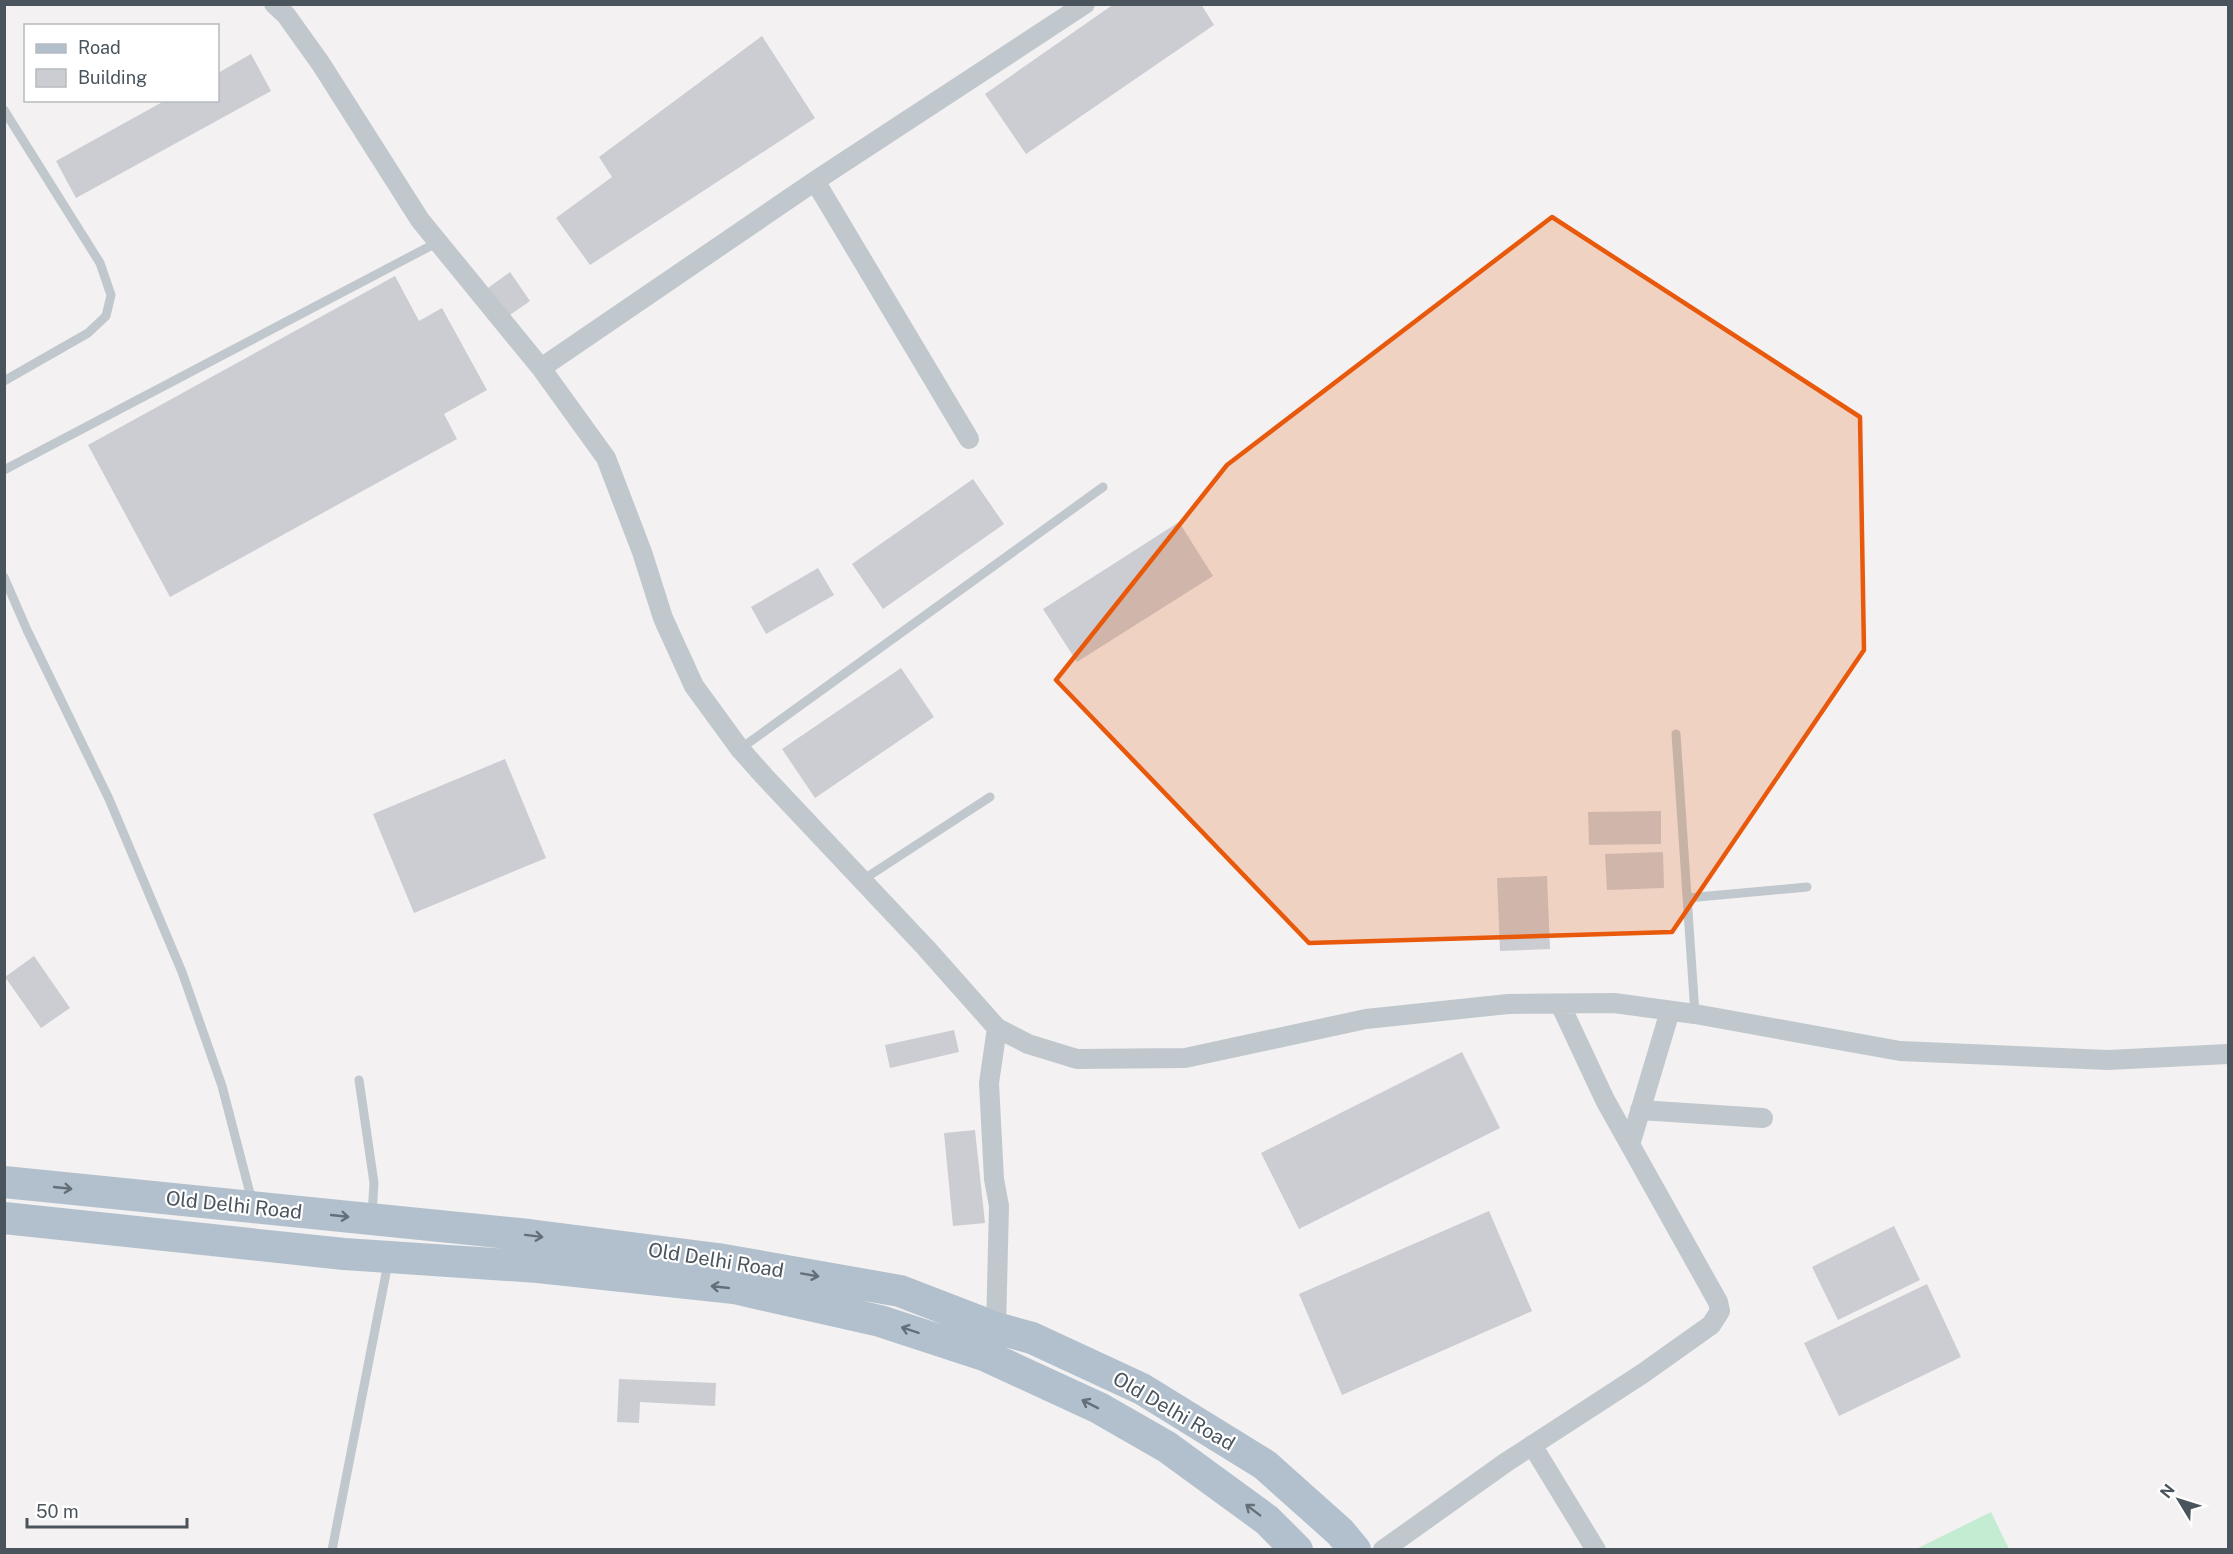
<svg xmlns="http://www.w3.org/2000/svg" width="2233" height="1554" font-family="'Public Sans',sans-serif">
  <rect width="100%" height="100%" fill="#f3f1f1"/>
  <path fill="#c3ecd2" d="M1991 1512 2009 1549H1916Z"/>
  <path fill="#cbcdd2" d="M1114 4H1201L1214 25 1026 154 985 94Z
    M762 36 815 118 590 265 556 218 612 177 599 157Z
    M251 54 271 91 76 198 56 161 166 100H218V73Z
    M510 272 530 301 507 317 488 288Z
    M395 276 419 321 442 308 487 390 444 414 457 439 170 597 88 445Z
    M973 479 1004 524 883 609 852 564Z
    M1179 522 1213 576 1077 662 1043 609Z
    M818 568 834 595 766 634 751 607Z
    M901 668 934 717 815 798 782 749Z
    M505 759 546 858 414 913 373 814Z
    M1661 811V844L1589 845 1588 812Z
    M1663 852 1664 888 1607 890 1605 854Z
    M1547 876 1550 949 1500 951 1497 878Z
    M34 956 70 1008 41 1028 5 977Z
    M954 1030 959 1052 890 1068 885 1045Z
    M1462 1052 1500 1128 1299 1229 1261 1153Z
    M975 1130 985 1223 953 1226 944 1133Z
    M1489 1211 1532 1311 1342 1395 1299 1294Z
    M1894 1226 1920 1280 1838 1320 1812 1267Z
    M1927 1284 1961 1357 1839 1416 1804 1343Z
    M619 1379 716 1383 715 1406 640 1402 639 1423 617 1422Z"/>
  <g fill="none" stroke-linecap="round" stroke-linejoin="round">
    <path stroke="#c0c8ce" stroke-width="9" d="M4 110 100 263 111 295 106 316 88 333 4 381
      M4 470 438 242
      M4 577 27 630 109 799 182 972 222 1086 252 1201
      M1676 734 1695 1014
      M740 749 1103 487
      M861 881 990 797
      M1687 898 1807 887
      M359 1080 374 1183 372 1214
      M332 1550 388 1263"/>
    <path stroke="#c0c8ce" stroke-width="20" d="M274 4 286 15 321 64 420 220 541 368 606 458 642 552 663 618 694 686 740 749 764 776 926 948 997 1028 1028 1044 1077 1059 1185 1058 1366 1019 1508 1004 1614 1003 1695 1014 1900 1051 2108 1060 2228 1054
      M815 181 969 439
      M541 368 815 181 1085 4
      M1640 1110 1763 1118
      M1630 1145 1670 1011
      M996 1328 999 1206 994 1179 989 1083 997 1028
      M1532 1445 1596 1550
      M1383 1550 1505 1463 1642 1374 1711 1325 1720 1311 1718 1302 1605 1100 1560 1004"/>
    <path stroke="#b2c0cd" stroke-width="32" d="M4 1182 529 1235 718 1259 900 1291 996 1328 1032 1338 1142 1389 1265 1465 1340 1532 1355 1550
      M4 1218 344 1254 538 1267 734 1288 880 1321 984 1355 1099 1408 1167 1447 1267 1520 1297 1550"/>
  </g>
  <defs><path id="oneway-shaft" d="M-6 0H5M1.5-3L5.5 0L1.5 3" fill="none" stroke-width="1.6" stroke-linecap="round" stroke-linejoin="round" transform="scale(1.5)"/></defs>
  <g stroke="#646f79">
    <use href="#oneway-shaft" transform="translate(63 1188) rotate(6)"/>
    <use href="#oneway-shaft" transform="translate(340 1216) rotate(6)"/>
    <use href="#oneway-shaft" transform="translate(534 1236) rotate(7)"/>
    <use href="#oneway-shaft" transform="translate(810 1275) rotate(10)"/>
    <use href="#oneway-shaft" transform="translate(720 1287) rotate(-174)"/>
    <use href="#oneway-shaft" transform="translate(910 1330) rotate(-162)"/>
    <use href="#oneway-shaft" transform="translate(1090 1404) rotate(-153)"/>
    <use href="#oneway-shaft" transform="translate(1253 1510) rotate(-143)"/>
  </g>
  <path fill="#e8590c" fill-opacity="0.2" stroke="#e8590c" stroke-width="4.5" stroke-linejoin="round" d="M1552 217 1860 417 1864 650 1672 932 1309 943 1056 680 1227 465Z"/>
  <g text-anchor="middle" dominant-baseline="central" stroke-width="4.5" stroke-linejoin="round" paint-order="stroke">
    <g font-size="20" fill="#4a545d" stroke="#fff">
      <text transform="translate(234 1205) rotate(6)">Old Delhi Road</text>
      <text transform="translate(716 1260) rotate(9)">Old Delhi Road</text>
      <text transform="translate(1174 1411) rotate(30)">Old Delhi Road</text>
    </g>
  </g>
  <rect width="2233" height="1554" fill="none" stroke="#4a545d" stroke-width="12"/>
  <rect x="24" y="24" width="195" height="78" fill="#ffffff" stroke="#b7bbbe" stroke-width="1.5"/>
  <rect x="36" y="44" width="30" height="9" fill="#b2c0cd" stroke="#b7bbbe" stroke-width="1.5"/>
  <text x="78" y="54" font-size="18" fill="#4a545d">Road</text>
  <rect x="36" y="69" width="30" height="18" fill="#cbcdd2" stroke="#b7bbbe" stroke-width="1.5"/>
  <text x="78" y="84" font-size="18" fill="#4a545d">Building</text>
  <g transform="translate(2179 1500) rotate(308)" stroke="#ffffff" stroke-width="4.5" paint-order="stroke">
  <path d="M0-4.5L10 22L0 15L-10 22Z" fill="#4a545d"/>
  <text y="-9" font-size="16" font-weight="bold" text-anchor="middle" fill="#4a545d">N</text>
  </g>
  <path d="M27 1518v9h160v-9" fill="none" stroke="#4a545d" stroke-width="3"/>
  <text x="36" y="1518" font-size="18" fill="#4a545d" stroke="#ffffff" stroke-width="4.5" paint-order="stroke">50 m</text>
</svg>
